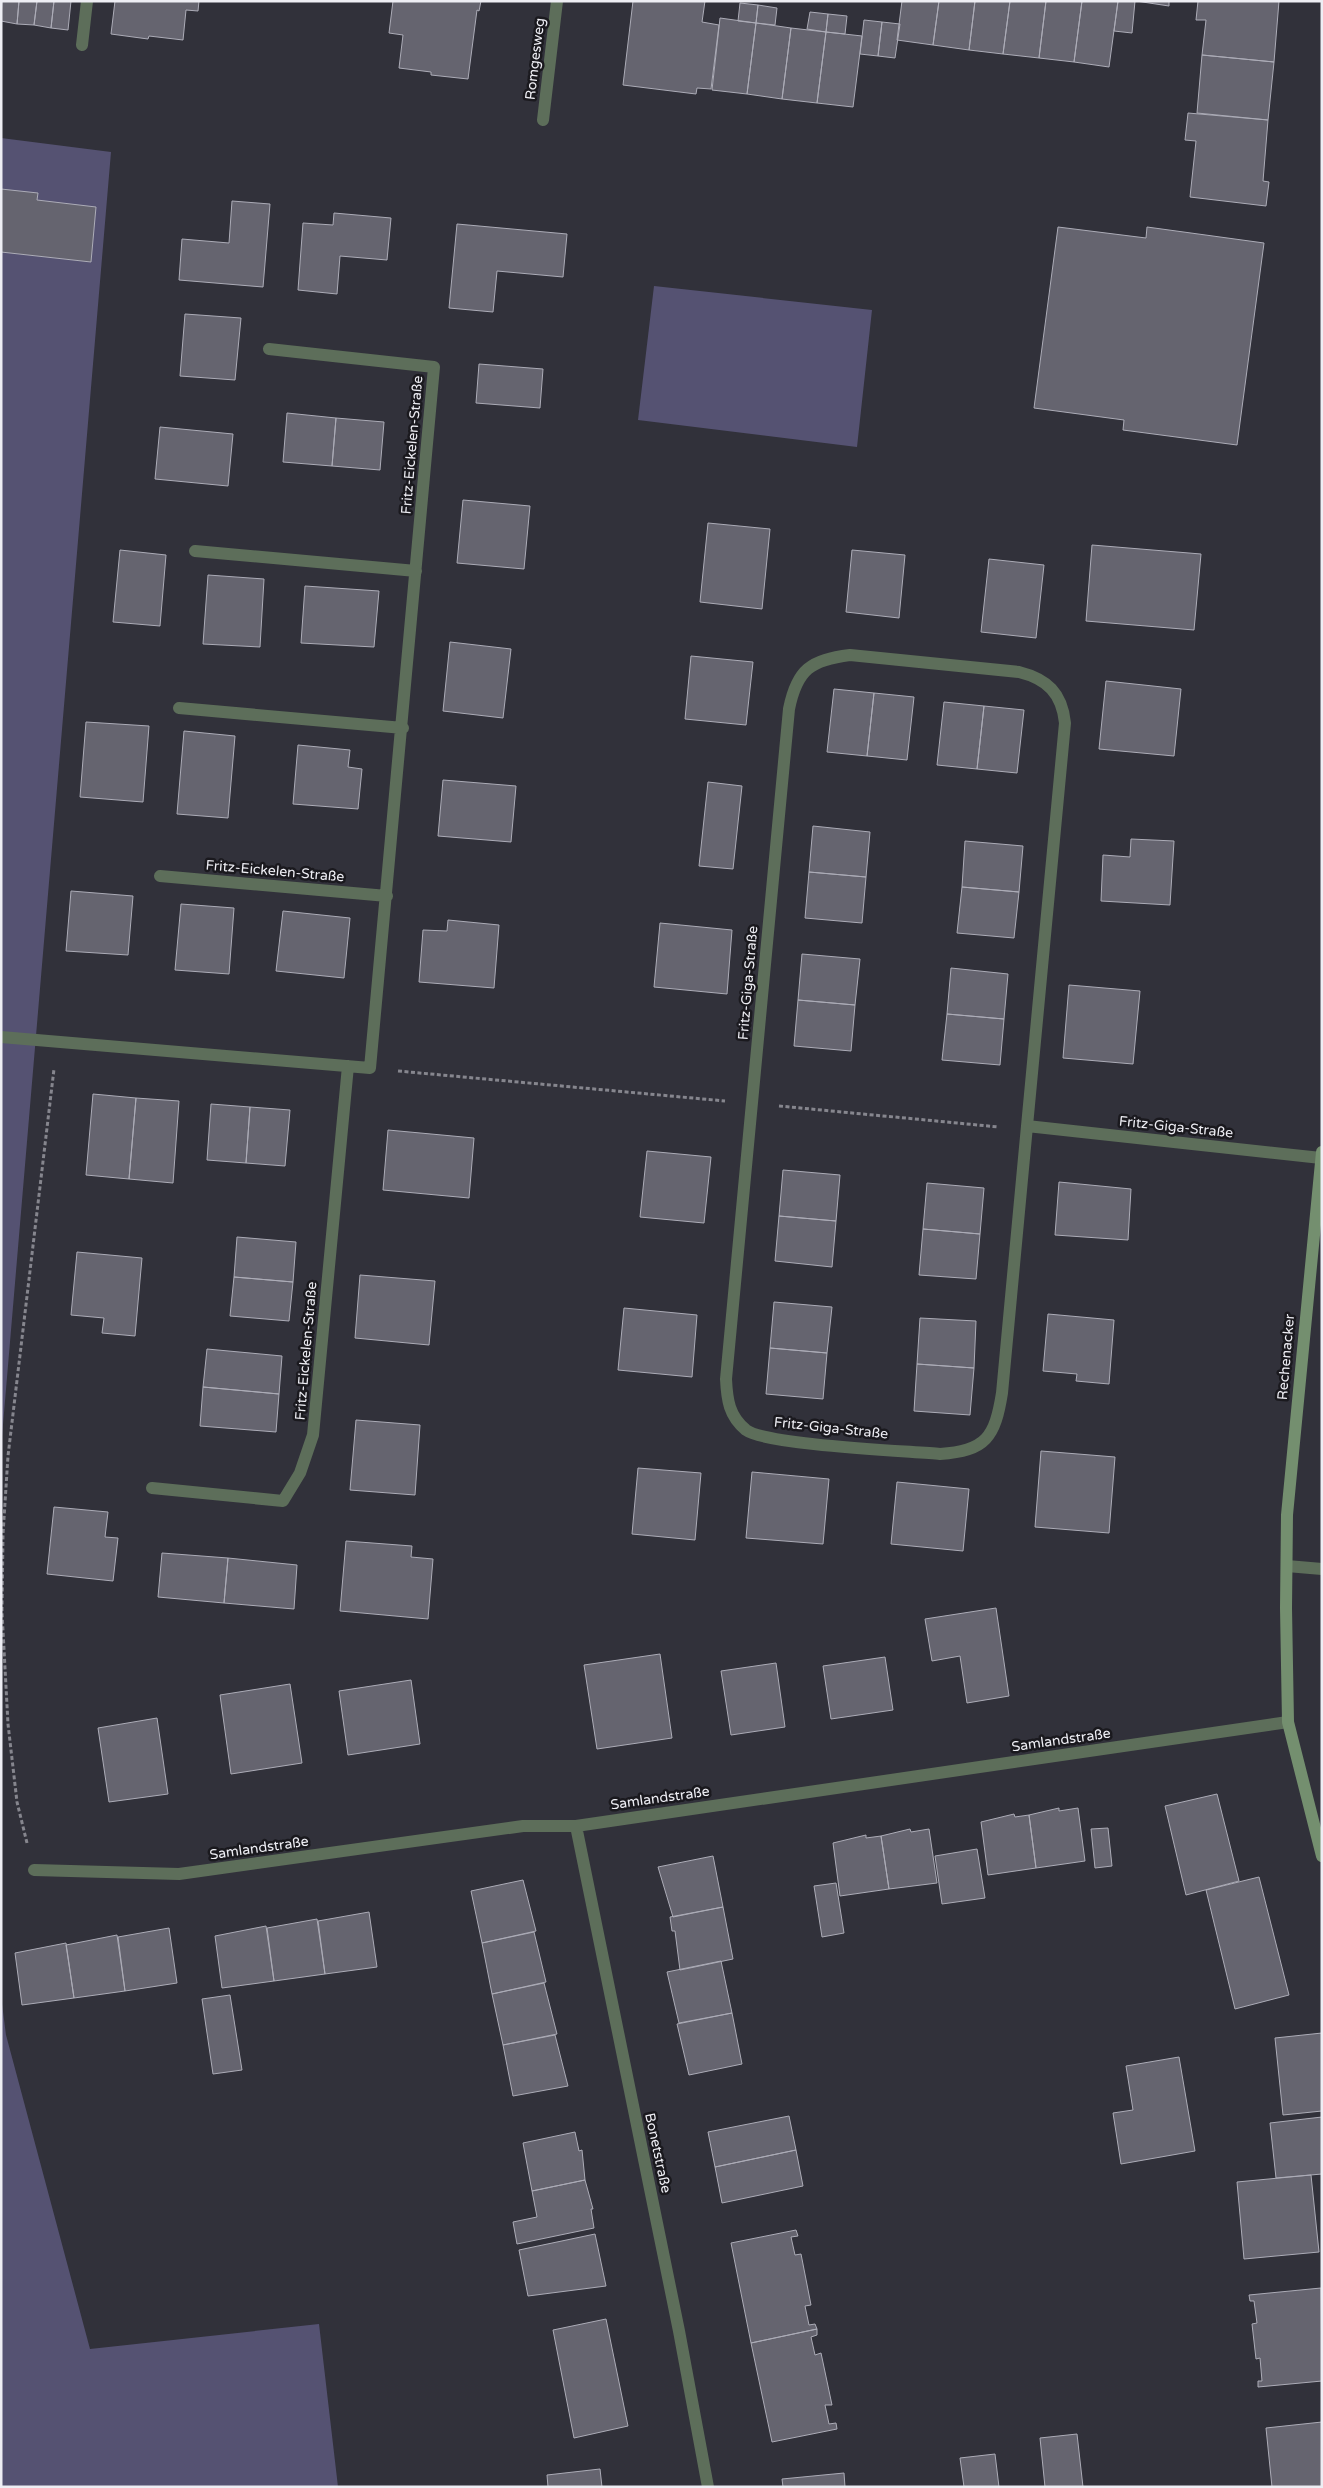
<svg xmlns="http://www.w3.org/2000/svg" width="1323" height="2488" font-family="'Varela Round',sans-serif">
  <rect width="100%" height="100%" fill="#31313a"/>
  <path fill="#555272" d="M1 138 111 152 1 1448Z
    M654 286 872 310 857 447 638 420Z
    M1 1996 6 2035 90 2349 319 2324 338 2487H1Z"/>
  <path fill="#65646f" stroke="#acacb7" d="M2 1H19L17 24 1 21Z
    M19 1H37L34 25 17 24Z
    M37 1H54L51 28 34 25Z
    M54 1H71L68 30 51 28Z
    M115 1H199L198 11 186 10 183 40 149 36 148 39 111 34Z
    M393 1H481L479 11 477 10 468 79 431 75V72L399 68 403 35 389 33Z
    M633 1H705L702 22 719 25 711 89 697 88 696 94 623 85Z
    M902 1H939L933 45 897 40Z
    M939 1H975L969 50 933 45Z
    M975 1H1010L1003 54 969 50Z
    M1010 1H1046L1039 58 1003 54Z
    M1046 1H1082L1074 62 1039 58Z
    M1082 1H1118L1109 67 1074 62Z
    M1118 1H1135L1132 33 1114 31Z
    M1136 1H1169V6Z
    M1198 1H1279L1274 62 1202 55 1206 20H1196Z
    M740 3 758 5 756 23 738 21Z
    M758 5 777 8 775 25 756 23Z
    M810 12 828 14 826 32 807 29Z
    M828 14 847 16 845 34 826 32Z
    M720 18 756 23 747 94 712 90Z
    M864 20 882 22 878 56 860 54Z
    M882 22 900 24 895 58 878 56Z
    M756 23 791 28 782 99 747 94Z
    M791 28 826 32 817 103 782 99Z
    M826 32 862 36 853 107 817 103Z
    M1202 55 1274 62 1268 120 1197 113Z
    M1188 113 1268 120 1263 181 1269 182 1266 206 1190 197 1196 141 1185 140Z
    M1 189 38 193 37 200 96 207 91 262 1 252Z
    M232 201 270 204 263 287 179 280 182 239 229 243Z
    M334 213 391 218 387 260 340 256 337 294 298 290 303 223 333 225Z
    M457 224 567 234 563 277 497 271 493 312 449 308Z
    M1058 227 1146 238 1147 227 1264 243 1237 445 1123 430 1124 420 1034 408Z
    M185 314 241 318 235 380 180 376Z
    M479 364 543 369 540 408 476 403Z
    M287 413 336 418 332 466 283 462Z
    M336 418 384 422 380 470 332 466Z
    M160 427 233 434 228 486 155 479Z
    M463 500 530 506 524 569 457 563Z
    M708 523 770 529 762 609 700 602Z
    M1092 545 1201 554 1194 630 1086 621Z
    M120 550 166 555 160 626 113 622Z
    M852 550 905 555 899 618 846 612Z
    M989 559 1044 565 1036 638 981 632Z
    M208 575 264 579 260 647 203 644Z
    M305 586 379 591 374 647 301 643Z
    M450 642 511 649 503 718 443 711Z
    M691 656 753 662 746 725 685 719Z
    M1106 681 1181 689 1174 756 1099 749Z
    M834 689 874 693 867 756 827 752Z
    M874 693 914 697 907 760 867 756Z
    M944 702 984 706 977 769 937 765Z
    M984 706 1024 710 1017 773 977 769Z
    M86 722 149 726 143 802 80 797Z
    M184 731 235 736 228 818 177 814Z
    M298 745 350 750 348 767 362 769 358 809 293 804Z
    M443 780 516 786 511 842 438 836Z
    M708 782 742 786 733 869 699 866Z
    M813 826 870 832 866 877 809 872Z
    M1131 839 1174 841 1170 905 1101 901 1103 855 1130 857Z
    M965 841 1023 846 1019 892 962 887Z
    M809 872 866 877 862 923 805 918Z
    M962 887 1019 892 1014 938 957 933Z
    M71 891 133 896 128 955 66 951Z
    M181 904 234 908 229 974 175 970Z
    M283 911 350 918 344 978 276 971Z
    M448 920 499 925 494 988 419 982 423 930 447 931Z
    M660 923 732 930 727 994 654 987Z
    M802 954 860 959 855 1005 798 1000Z
    M951 968 1008 974 1004 1019 947 1014Z
    M1069 985 1140 991 1133 1064 1063 1058Z
    M798 1000 855 1005 851 1051 794 1046Z
    M947 1014 1004 1019 1000 1065 942 1060Z
    M93 1094 136 1098 129 1179 86 1175Z
    M136 1098 179 1101 173 1183 129 1179Z
    M211 1104 250 1107 246 1163 207 1160Z
    M250 1107 290 1110 285 1166 246 1163Z
    M388 1130 474 1138 469 1198 383 1190Z
    M647 1151 711 1157 704 1223 640 1217Z
    M783 1170 840 1175 836 1221 779 1216Z
    M1059 1182 1131 1189 1128 1240 1055 1235Z
    M927 1183 984 1188 980 1234 923 1229Z
    M779 1216 836 1221 832 1267 775 1261Z
    M923 1229 980 1234 976 1279 919 1275Z
    M237 1237 296 1242 293 1282 234 1277Z
    M77 1252 142 1258 135 1336 102 1333 104 1318 71 1315Z
    M360 1275 435 1281 429 1345 355 1338Z
    M234 1277 293 1282 289 1321 230 1316Z
    M774 1302 832 1307 827 1353 770 1348Z
    M624 1308 697 1315 692 1377 618 1370Z
    M1048 1314 1114 1320 1109 1384 1076 1381 1077 1374 1043 1371Z
    M920 1318 976 1321 974 1368 917 1364Z
    M770 1348 827 1353 823 1399 766 1394Z
    M207 1349 282 1356 279 1394 203 1387Z
    M917 1364 974 1368 970 1415 914 1411Z
    M203 1387 279 1394 276 1432 200 1426Z
    M356 1420 420 1425 415 1495 350 1490Z
    M1041 1451 1115 1457 1109 1533 1035 1527Z
    M638 1468 701 1473 695 1540 632 1534Z
    M752 1472 829 1479 823 1544 746 1538Z
    M897 1482 969 1489 963 1551 891 1544Z
    M54 1507 108 1512 105 1537 118 1538 113 1581 47 1574Z
    M346 1541 412 1546 411 1557 433 1559 428 1619 340 1611Z
    M162 1553 228 1558 224 1603 158 1597Z
    M228 1558 297 1565 294 1609 224 1603Z
    M996 1608 1009 1696 967 1703 960 1656 932 1661 925 1619Z
    M660 1654 672 1738 597 1749 584 1665Z
    M885 1657 893 1710 831 1719 823 1666Z
    M776 1663 785 1727 731 1735 721 1671Z
    M411 1680 420 1744 348 1755 339 1691Z
    M290 1684 302 1763 231 1774 220 1695Z
    M157 1718 168 1794 109 1802 98 1728Z
    M1217 1794 1239 1881 1186 1895 1165 1806Z
    M1059 1808V1811L1078 1808 1085 1861 1036 1868 1029 1815Z
    M1014 1814 1015 1817 1029 1815 1036 1868 988 1875 981 1822Z
    M1108 1828 1112 1866 1095 1868 1091 1829Z
    M910 1829 911 1832 929 1829 937 1883 889 1889 881 1836Z
    M866 1835V1838L881 1836 889 1889 840 1896 833 1843Z
    M977 1849 985 1898 942 1904 935 1856Z
    M713 1856 723 1907 673 1917 658 1867Z
    M1259 1877 1289 1995 1235 2009 1206 1890Z
    M523 1880 536 1931 482 1943 471 1891Z
    M836 1883 844 1933 822 1937 814 1886Z
    M723 1907 733 1959 680 1970 675 1931H672L670 1917Z
    M369 1912 377 1967 325 1974 318 1921Z
    M317 1919 325 1974 274 1981 267 1928Z
    M266 1926 274 1981 222 1988 215 1936Z
    M169 1928 177 1983 125 1991 118 1937Z
    M534 1932 546 1982 492 1994 482 1943Z
    M117 1935 125 1991 74 1998 66 1945Z
    M66 1943 74 1998 22 2005 15 1953Z
    M721 1961 732 2013 679 2023 667 1972Z
    M544 1983 557 2034 503 2045 492 1994Z
    M230 1995 242 2070 213 2074 202 1999Z
    M732 2013 742 2064 689 2075 677 2024Z
    M1322 2033V2111L1283 2115 1275 2038Z
    M555 2035 568 2086 513 2096 503 2045Z
    M1179 2057 1195 2151 1121 2164 1113 2113 1133 2110 1126 2066Z
    M789 2116 796 2150 715 2167 708 2132Z
    M1322 2117V2174L1276 2178 1270 2123Z
    M575 2132 579 2151 582 2150 585 2180 532 2191 523 2143Z
    M796 2150 803 2186 722 2203 715 2167Z
    M1311 2175 1319 2252 1244 2259 1237 2182Z
    M585 2180 593 2209H591L594 2228 517 2244 513 2222 537 2217 532 2191Z
    M796 2230 798 2236 791 2237 795 2255 801 2254 811 2305 805 2306 809 2325 815 2324 817 2329 751 2343 731 2243Z
    M595 2234 606 2286 528 2296 519 2250Z
    M1321 2288 1322 2381 1258 2387V2381H1262L1260 2358 1256 2359 1252 2324 1257 2323 1254 2301H1250L1249 2295Z
    M606 2319 628 2426 574 2438 553 2330Z
    M817 2329V2335L811 2337 815 2355 821 2353 832 2405H825L829 2424 836 2423 837 2429 772 2442 751 2343Z
    M1322 2422V2487H1272L1266 2428Z
    M1077 2434 1083 2487H1045L1040 2438Z
    M995 2454 999 2487H964L960 2458Z
    M600 2469 602 2487H548L547 2475Z
    M844 2473 845 2487H783L782 2479Z"/>
  <g fill="none" stroke-linecap="round" stroke-linejoin="round">
    <path stroke="#86868e" stroke-width="3" stroke-dasharray="4 2.5" stroke-linecap="butt" d="M398 1071 725 1101
      M779 1106 999 1127
      M27 1843 17 1802 8 1724 2 1612 3 1534 8 1456 54 1069"/>
    <path stroke="#5d6e5a" stroke-width="12" d="M82 45 87 1
      M543 120 557 1
      M195 551 416 571
      M179 708 403 728
      M160 876 387 896
      M1 1037 370 1068 434 367 269 349
      M1027 1126 1002 1393C995 1437 986 1451 940 1454 907 1451 766 1445 746 1430 729 1416 727 1400 726 1379L789 709C797 669 811 660 850 655L1019 672C1047 679 1062 693 1065 723L1027 1126 1321 1158
      M152 1488 283 1501 300 1473 313 1435 348 1066
      M1287 1566 1322 1569
      M576 1826 679 2331 708 2487
      M34 1870 179 1874 523 1826H576L1288 1722"/>
    <path stroke="#748f6f" stroke-width="12" d="M1322 1152 1287 1515 1286 1608 1288 1722 1322 1856"/>
  </g>
  <g text-anchor="middle" dominant-baseline="central" stroke-width="5" stroke-linejoin="round" paint-order="stroke">
    <g font-size="14" fill="#eeeef4" stroke="#1a191e">
      <text transform="translate(535 59) rotate(-83)">Romgesweg</text>
      <text transform="translate(412 445) rotate(-85)">Fritz-Eickelen-Straße</text>
      <text transform="translate(275 871) rotate(5)">Fritz-Eickelen-Straße</text>
      <text transform="translate(748 983) rotate(-85)">Fritz-Giga-Straße</text>
      <text transform="translate(1176 1127) rotate(6)">Fritz-Giga-Straße</text>
      <text transform="translate(306 1351) rotate(-85)">Fritz-Eickelen-Straße</text>
      <text transform="translate(1286 1357) rotate(-85)">Rechenacker</text>
      <text transform="translate(831 1428) rotate(6)">Fritz-Giga-Straße</text>
      <text transform="translate(1061 1740) rotate(-8)">Samlandstraße</text>
      <text transform="translate(660 1798) rotate(-8)">Samlandstraße</text>
      <text transform="translate(259 1848) rotate(-8)">Samlandstraße</text>
      <text transform="translate(658 2153) rotate(78)">Bonetstraße</text>
    </g>
  </g>
  <rect width="1323" height="2488" fill="none" stroke="#eeeef4" stroke-width="5"/>
</svg>
